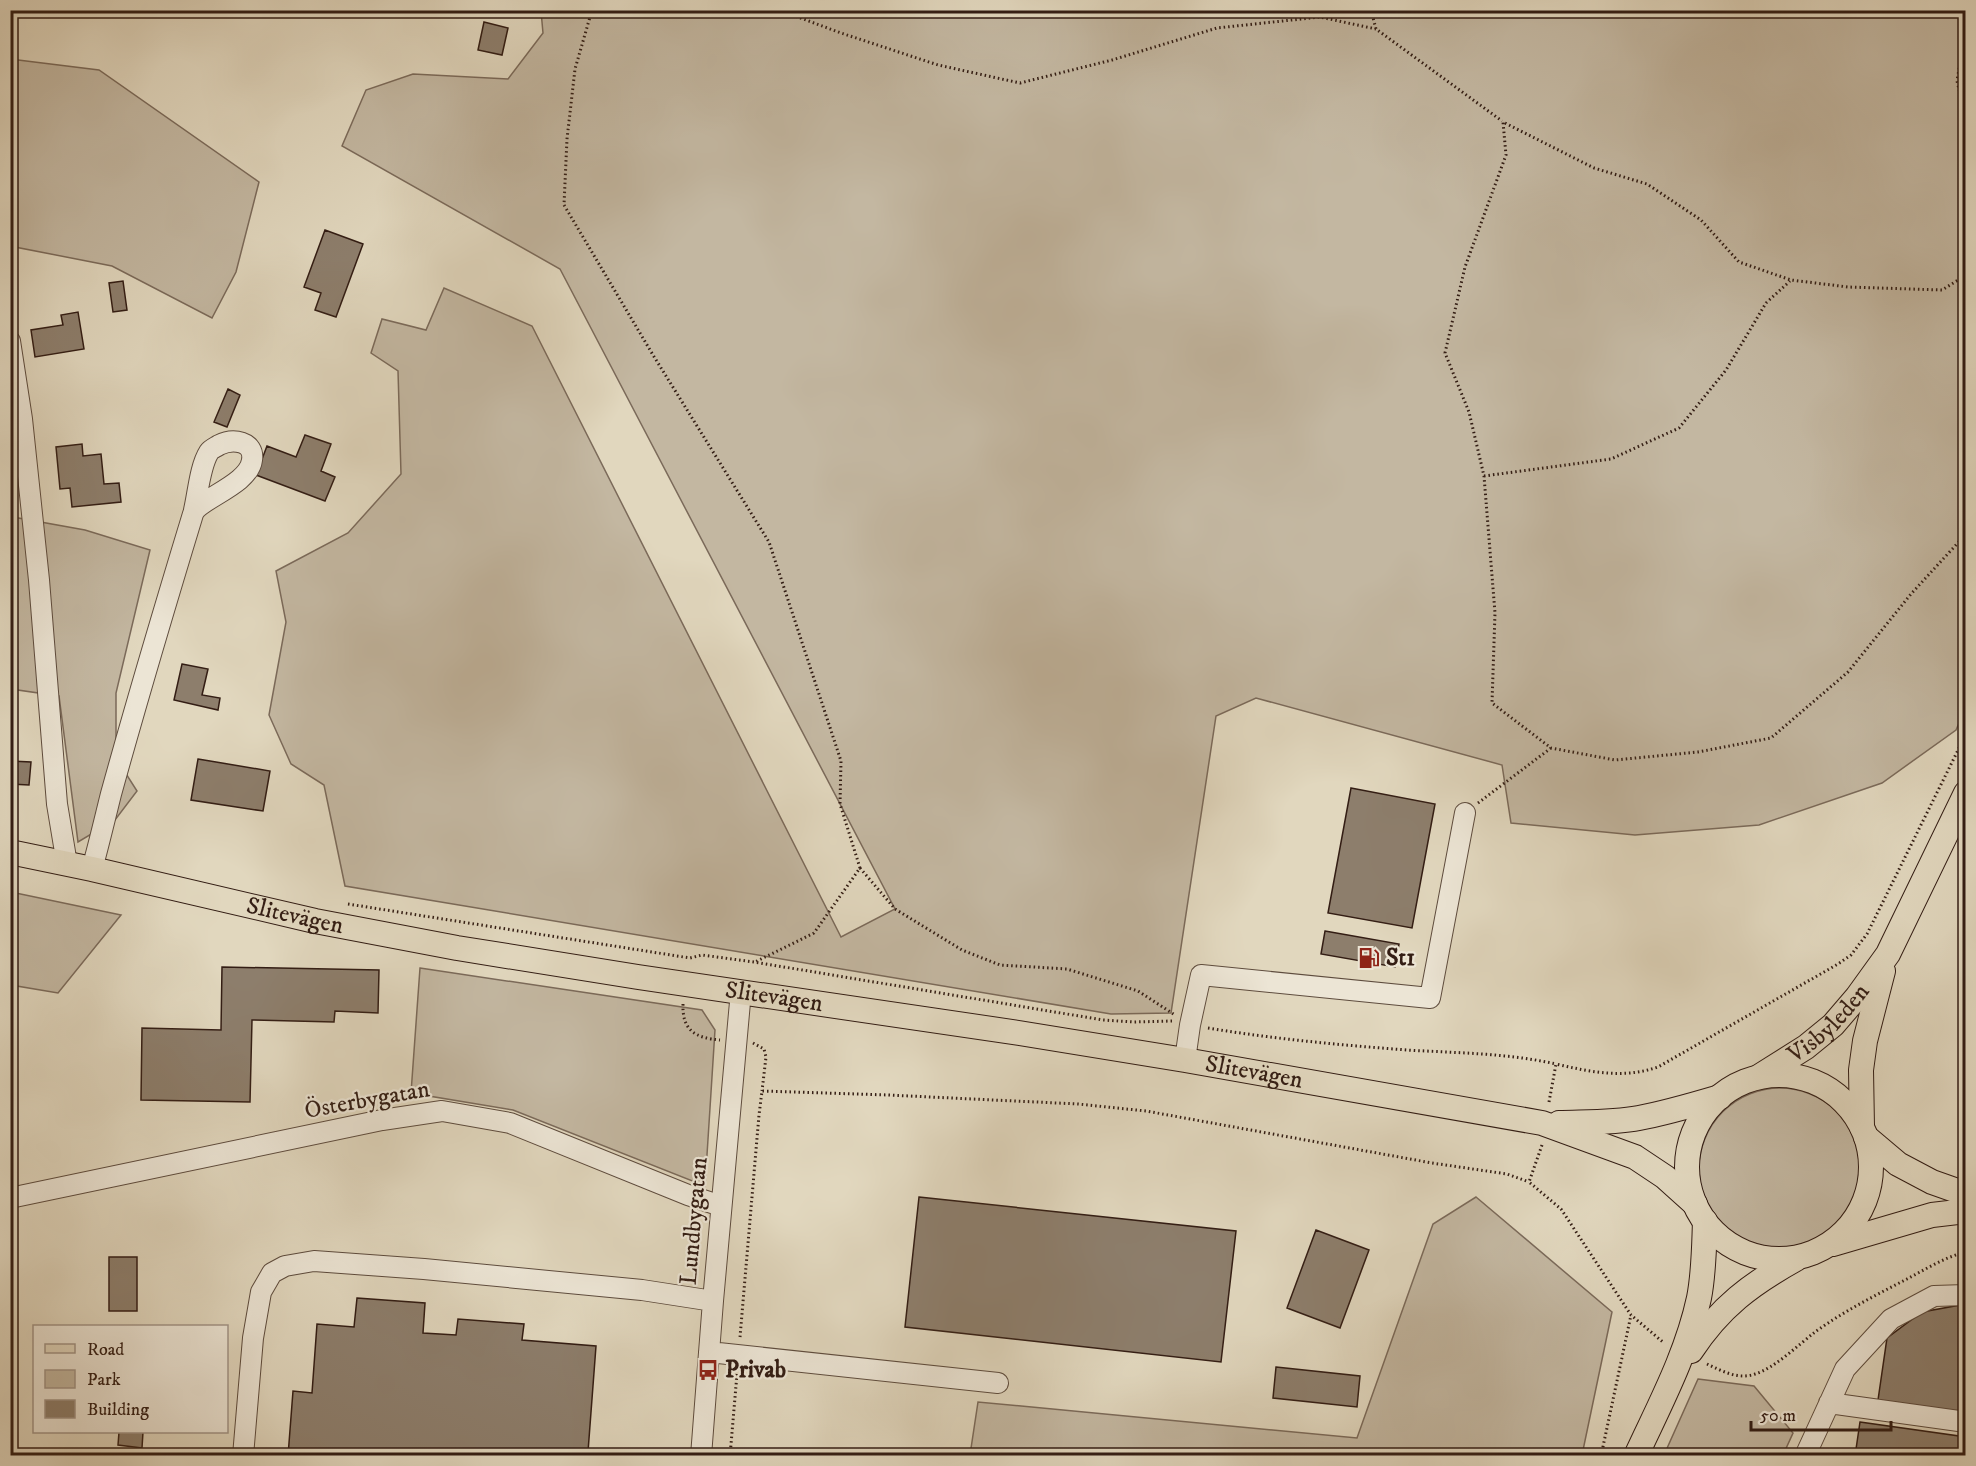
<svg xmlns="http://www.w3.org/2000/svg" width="1976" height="1466" font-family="'IM FELL DW Pica',serif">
  <rect width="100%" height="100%" fill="#e1d7be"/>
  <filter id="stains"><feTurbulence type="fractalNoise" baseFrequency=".00333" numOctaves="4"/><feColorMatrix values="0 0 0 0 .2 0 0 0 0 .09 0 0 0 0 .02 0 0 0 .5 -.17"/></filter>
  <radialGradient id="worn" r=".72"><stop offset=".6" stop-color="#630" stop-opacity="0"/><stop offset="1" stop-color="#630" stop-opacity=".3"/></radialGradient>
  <path fill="#c3b7a1" stroke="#7b6a5a" stroke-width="1.5" d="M541 11H1965L1966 707 1956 730 1882 783 1759 825 1635 835 1511 823 1502 765 1256 698 1216 716 1171 1013 1111 1014 345 886 324 785 291 764 269 715 286 622 276 571 348 533 401 474 398 371 371 353 382 319 426 330 444 288 532 326 841 937 895 909 560 269 342 146 366 90 413 74 508 79 543 33Z
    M10 59 99 70 259 182 236 272 212 318 112 266 15 247 10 234Z
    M10 513 13 517 85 530 150 550 116 693V758L137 791 115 820 78 842 59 696 11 689Z
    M10 892H11L121 915 58 993 11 985Z
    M420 968 702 1010 715 1030 705 1186 513 1110 411 1093Z
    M1699 1169a81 81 0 1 1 162 0a81 81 0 1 1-162 0Z
    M1476 1197 1612 1312 1582 1455H970L978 1402 1357 1438 1433 1224Z
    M1698 1379 1754 1386 1793 1433 1783 1455H1664Z"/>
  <path fill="#8d7e6c" stroke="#331d14" stroke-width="1.5" d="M484 22 508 28 502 55 478 50Z
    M325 230 363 244 336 317 315 310 321 293 304 287Z
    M123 281 127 310 113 312 109 283Z
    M78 312 84 349 35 357 31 330 63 325 61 315Z
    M228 389 240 395 227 427 214 422Z
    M305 435 331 444 321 471 335 477 325 501 256 475 267 446 296 457Z
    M82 444 83 456 101 454 104 484 119 483 121 502 72 507 70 488 60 489 56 447Z
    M182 664 208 669 202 695 220 698 218 710 174 700Z
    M198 759 270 771 263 811 191 800Z
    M10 761 31 762 29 785 10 784Z
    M1351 788 1435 804 1412 928 1328 913Z
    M1325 931 1399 944 1395 967 1321 954Z
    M222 967 379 970 378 1013 335 1011 334 1022 252 1020 250 1102 141 1100 142 1028 221 1030Z
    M919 1197 1236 1231 1221 1362 905 1327Z
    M1316 1230 1369 1250 1340 1328 1287 1308Z
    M109 1257H137V1311H109Z
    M357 1298 425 1303 423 1333 456 1335 458 1319 524 1324 522 1340 596 1346 588 1452 611 1456H288L293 1391 312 1393 317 1324 354 1327Z
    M1966 1304V1413L1878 1400 1887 1338 1922 1312Z
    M1276 1367 1360 1376 1357 1407 1273 1398Z
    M1860 1422 1966 1437V1456H1855Z
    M119 1432H143L142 1448 118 1445Z"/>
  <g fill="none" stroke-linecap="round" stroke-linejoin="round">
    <defs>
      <path id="minor" d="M10 341 22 419 39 580 57 804 67 864
        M92 869C99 844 105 818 111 794 137 700 165 606 193 514 198 499 249 485 252 460 255 441 233 438 219 445 216 447 211 449 209 452 200 466 198 493 194 510
        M1185 1060 1190 1025 1201 975 1430 998 1465 813
        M10 1198 382 1120 442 1111 510 1123 688 1195 721 1206
        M709 1352 998 1383
        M1829 1403 1966 1422
        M243 1456 253 1338 261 1292 272 1273 285 1266 314 1261 424 1269 642 1290 713 1301
        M701 1456 713 1301 741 991
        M1805 1456 1845 1369 1891 1319 1934 1296 1966 1295"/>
      <g id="major">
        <path id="s1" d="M10 852 92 869 315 921 457 948 638 977 1019 1033 1185 1060 1542 1123 1635 1157 1665 1177 1695 1204"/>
        <circle cx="1779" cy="1167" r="92"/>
        <path id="s2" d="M1760 1076 1806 1047 1833 1025 1857 997 1888 954 1966 793"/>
        <path d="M1559 1123C1586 1122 1613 1123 1639 1118 1666 1113 1693 1105 1720 1097"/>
        <path d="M1862 1127 1861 1070 1865 1041 1883 971"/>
        <path d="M1866 1137 1898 1164 1932 1182 1966 1194"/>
        <path d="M1833 1244 1932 1215 1966 1211"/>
        <path d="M1691 1351C1720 1307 1751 1284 1796 1259"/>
        <path d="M1636 1456C1660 1404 1687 1354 1699 1298 1704 1273 1704 1247 1705 1221"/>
      </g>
    </defs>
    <use href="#minor" stroke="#5e4c3e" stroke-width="22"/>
    <use href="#major" stroke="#331d14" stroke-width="26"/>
    <path stroke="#331d14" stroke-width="3" stroke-dasharray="1.5 3" stroke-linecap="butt" d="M592 10 575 69 567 139 564 205 653 355 769 542 841 761 840 804 860 868 814 933 755 962
      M779 10 841 33 938 65 1020 83 1112 60 1217 28 1320 17 1376 29
      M1371 10 1376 29 1502 121
      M1966 28 1957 81 1966 118
      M1966 271 1963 277 1942 290 1848 287 1791 280 1739 262 1701 220 1647 184 1594 168 1503 122 1506 155 1465 267 1445 353 1469 412 1484 476 1495 613 1492 703 1551 748 1615 760 1698 752 1771 738 1848 672 1911 594 1966 534
      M1484 476 1611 459 1679 428 1726 370 1766 303 1790 281
      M1478 803 1551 748
      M860 868 895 909 962 950 1000 965 1067 969 1138 991 1175 1015
      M348 904 690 958 702 955 754 962 1103 1020 1134 1022 1172 1021
      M683 1004C682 1031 696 1038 720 1040
      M1208 1028C1274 1039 1340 1045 1407 1050 1457 1053 1507 1053 1556 1064
      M753 1043 764 1049 766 1057 762 1091
      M1549 1102 1556 1064C1591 1072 1623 1079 1658 1067L1838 964 1851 955 1867 934 1966 734
      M1542 1145 1529 1182 1561 1209 1631 1315 1664 1343
      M740 1337 759 1115 762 1091 888 1095 1078 1104 1146 1111 1432 1163 1507 1174 1529 1182
      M1707 1364C1722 1371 1738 1380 1755 1374 1775 1368 1798 1345 1815 1332 1844 1311 1876 1295 1907 1279 1926 1269 1945 1257 1966 1252
      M730 1456 737 1374
      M1601 1456 1631 1315"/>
    <use href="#minor" stroke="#ece5d5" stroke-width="20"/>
    <use href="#major" stroke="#e1d7be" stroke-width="24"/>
  </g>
  <defs>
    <symbol id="fuel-bare" viewBox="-9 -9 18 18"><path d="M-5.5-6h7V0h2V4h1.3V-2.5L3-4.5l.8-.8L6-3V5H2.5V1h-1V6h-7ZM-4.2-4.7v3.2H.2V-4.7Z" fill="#8f2418" stroke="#ece5d5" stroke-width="2.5" paint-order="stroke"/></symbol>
    <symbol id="bus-bare" viewBox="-9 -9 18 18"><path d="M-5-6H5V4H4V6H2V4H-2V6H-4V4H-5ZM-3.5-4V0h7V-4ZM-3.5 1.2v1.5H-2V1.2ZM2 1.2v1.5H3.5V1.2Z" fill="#8f2418" stroke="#ece5d5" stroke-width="2.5" paint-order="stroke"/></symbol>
  </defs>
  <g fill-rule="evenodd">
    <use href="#fuel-bare" x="1354" y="943" width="30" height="30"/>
    <use href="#bus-bare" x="693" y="1355" width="30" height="30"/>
  </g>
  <g text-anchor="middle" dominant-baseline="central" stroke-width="4.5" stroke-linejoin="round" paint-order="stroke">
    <g font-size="24" fill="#331d14" stroke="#ece5d5">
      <text stroke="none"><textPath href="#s1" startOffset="292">Slitevägen</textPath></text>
      <text stroke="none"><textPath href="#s1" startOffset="778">Slitevägen</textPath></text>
      <text stroke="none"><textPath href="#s2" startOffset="87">Visbyleden</textPath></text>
      <text stroke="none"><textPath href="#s1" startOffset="1264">Slitevägen</textPath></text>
      <text transform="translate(367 1100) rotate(-10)">Österbygatan</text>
      <text transform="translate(694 1221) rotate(-85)">Lundbygatan</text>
    </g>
    <g font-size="24" font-weight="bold" fill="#331d14" stroke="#ece5d5" text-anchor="start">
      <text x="1386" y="958">St1</text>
      <text x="725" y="1370">Privab</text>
    </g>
  </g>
  <rect width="1976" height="1466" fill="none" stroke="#e1d7be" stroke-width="36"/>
  <rect x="12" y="12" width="1952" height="1442" fill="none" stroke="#331d14" stroke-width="3"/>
  <rect x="18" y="18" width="1940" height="1430" fill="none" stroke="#331d14" stroke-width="1.5"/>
  <rect x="33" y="1325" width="195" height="108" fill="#ece5d5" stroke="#a29588" stroke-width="1.5"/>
  <rect x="45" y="1344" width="30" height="9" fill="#e1d7be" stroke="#a29588" stroke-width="1.5"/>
  <text x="87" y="1355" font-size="18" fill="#331d14">Road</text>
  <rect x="45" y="1370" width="30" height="18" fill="#c3b7a1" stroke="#a29588" stroke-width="1.5"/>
  <text x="87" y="1385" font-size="18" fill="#331d14">Park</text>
  <rect x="45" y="1400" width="30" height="18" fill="#8d7e6c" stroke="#a29588" stroke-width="1.5"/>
  <text x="87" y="1415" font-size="18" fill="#331d14">Building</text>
  <path d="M1751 1421v9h140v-9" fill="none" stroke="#331d14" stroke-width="3"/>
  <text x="1760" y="1421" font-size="18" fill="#331d14" stroke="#ece5d5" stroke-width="4.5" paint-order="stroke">50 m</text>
  <rect width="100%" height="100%" filter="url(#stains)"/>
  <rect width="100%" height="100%" fill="url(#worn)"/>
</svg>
